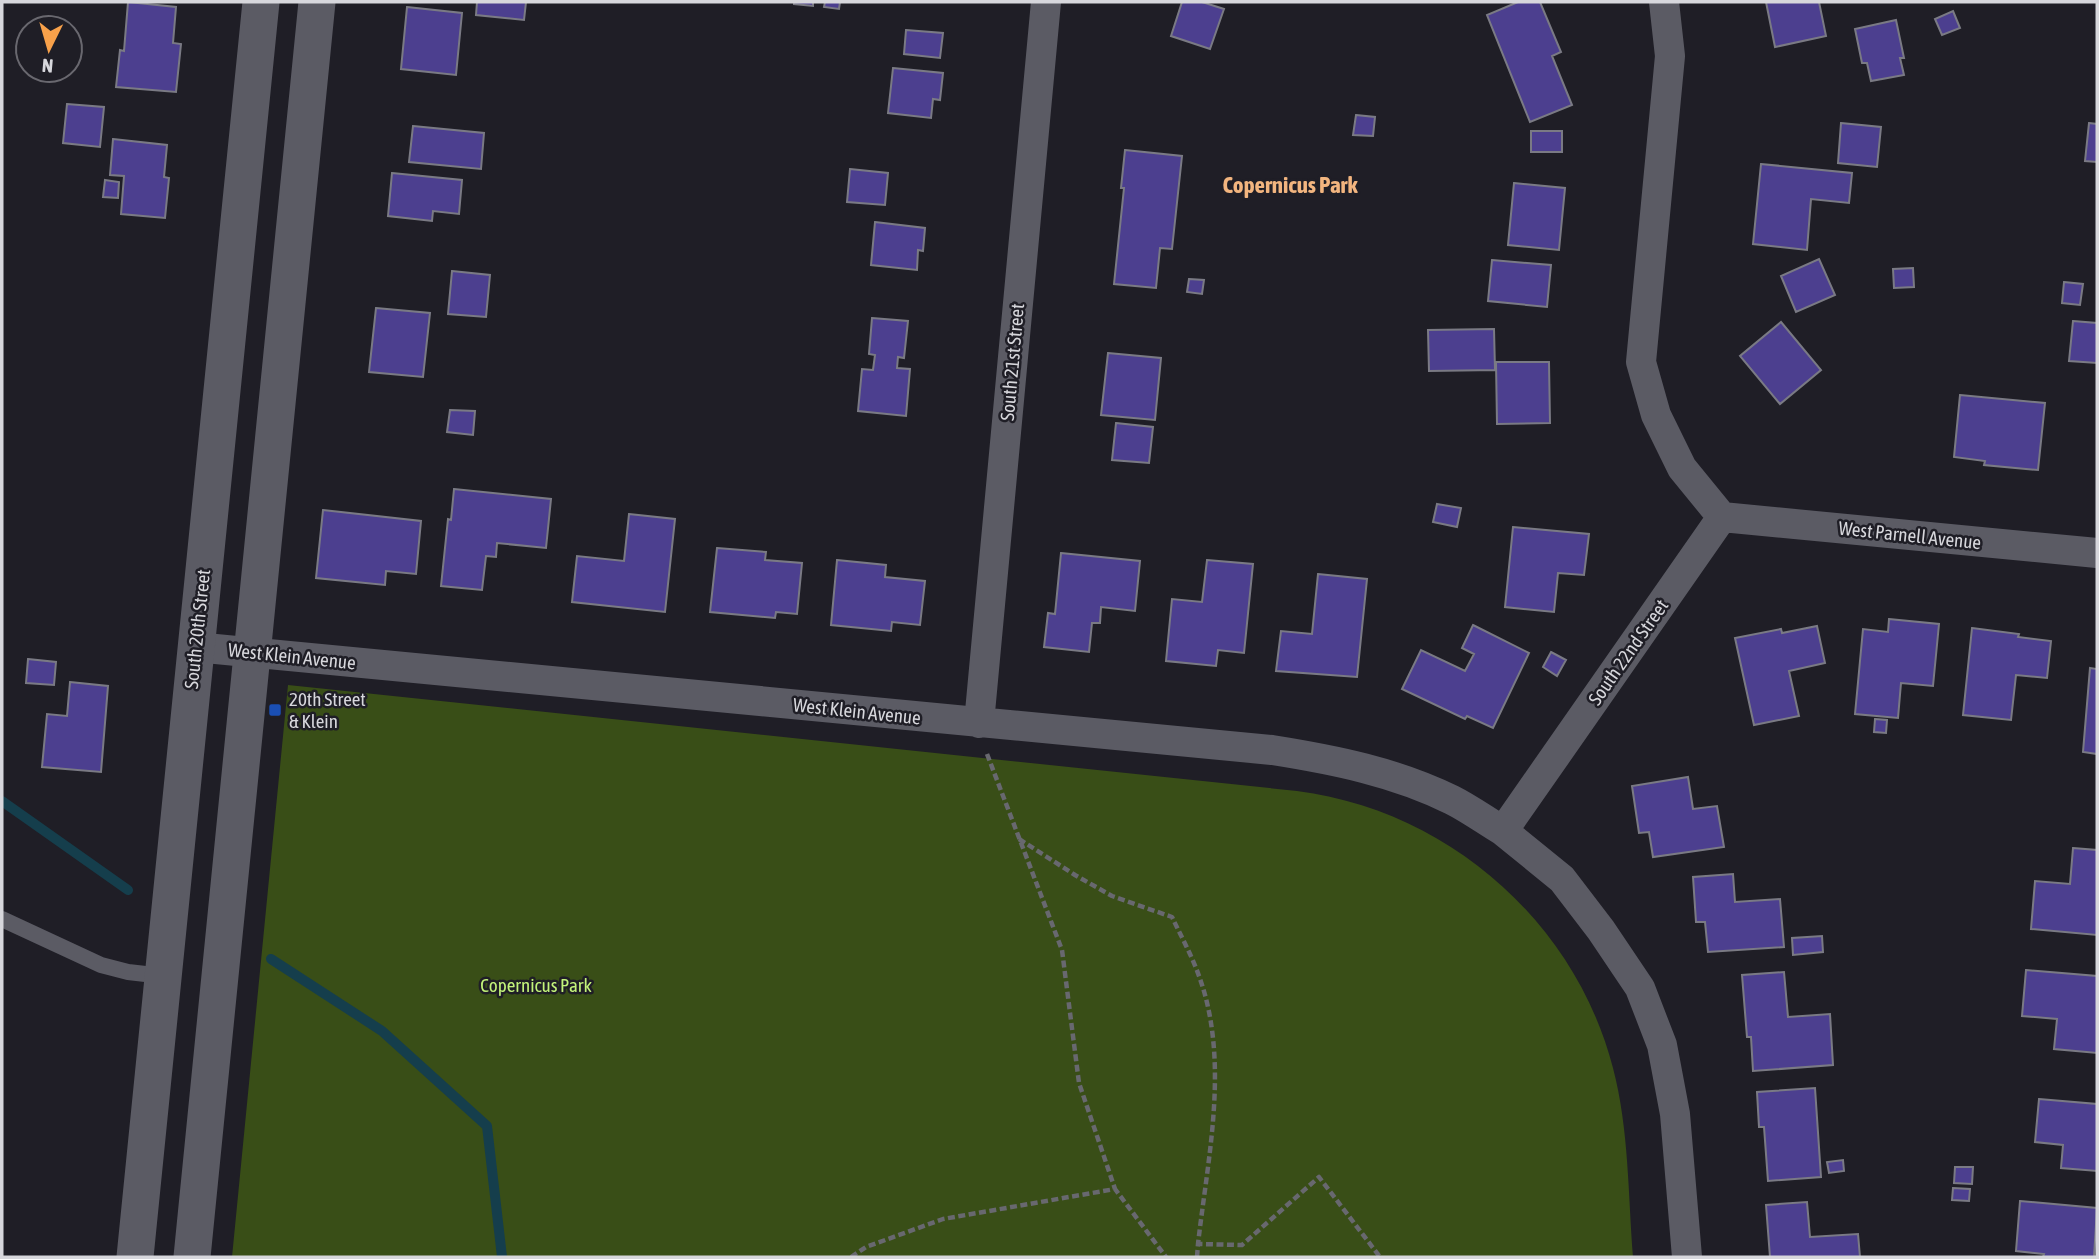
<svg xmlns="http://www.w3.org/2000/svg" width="2099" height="1259" font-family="'Asap Condensed',sans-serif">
  <rect width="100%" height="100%" fill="#1f1e26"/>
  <path fill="#394e17" d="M288 685 1297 791C1447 810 1575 921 1613 1068 1629 1129 1628 1194 1633 1257H232Z"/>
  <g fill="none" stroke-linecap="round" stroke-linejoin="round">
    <path stroke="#153e4c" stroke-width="10" d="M2 801 128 890
      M271 959 382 1031 487 1126 502 1257"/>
  </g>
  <path fill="#4c3f8f" stroke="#7a7a84" stroke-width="2" d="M128 2 176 7 173 43 181 44 176 92 116 87 120 50 124 51Z
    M477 2H526L524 20 476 15Z
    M794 2H813V6L794 4Z
    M825 2H840L839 9 824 7Z
    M1182 2H1202L1224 9 1210 49 1171 36Z
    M1518 2H1540L1561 52 1552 56 1572 105 1530 122 1487 15Z
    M1766 2H1819L1826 36 1775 47Z
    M407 7 462 13 456 75 401 69Z
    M1953 11 1960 28 1942 35 1935 19Z
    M1896 20 1904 58H1900L1904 75 1871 81 1867 63H1862L1855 29Z
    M906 30 943 33 940 58 904 54Z
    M893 68 943 73 940 100 933 99 931 118 888 113Z
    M67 104 104 107 100 147 63 143Z
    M1356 115 1375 117 1373 136 1353 135Z
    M1841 123 1881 127 1877 167 1838 163Z
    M2089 123 2097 124V162L2085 161Z
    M413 126 484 133 481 169 409 162Z
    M1531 131H1562V152H1531Z
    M113 139 167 145 164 177 169 178 165 218 121 214 124 176 110 175Z
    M1125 150 1182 156 1172 249 1160 248 1156 288 1114 284 1124 188H1121Z
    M1761 164 1852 173 1849 203 1811 199 1807 250 1753 244Z
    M850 169 888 173 885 205 847 202Z
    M392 173 462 180 459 214 433 211 432 221 388 216Z
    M105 180 119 182 118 198 103 197Z
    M1514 183 1565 188 1559 250 1508 245Z
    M875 222 925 228 923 251 918 250 917 270 871 265Z
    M1819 259 1835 295 1796 312 1781 276Z
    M1492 260 1551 265 1547 307 1488 301Z
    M1913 268 1914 287 1894 288 1893 269Z
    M452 271 490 275 486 317 448 314Z
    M1189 279 1204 280 1202 294 1187 292Z
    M2064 282 2083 284 2080 305 2062 303Z
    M376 308 430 313 423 377 369 372Z
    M872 318 908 321 904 358 898 357 897 368 910 369 906 416 858 411 862 369 873 370 875 355 869 354Z
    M2073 321 2097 323V363L2069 361Z
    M1781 322 1821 370 1780 404 1740 356Z
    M1494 329 1495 370 1429 371 1428 330Z
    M1108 353 1161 358 1155 420 1101 415Z
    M1496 362H1549L1550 423 1497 424Z
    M1960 395 2045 403 2038 470 1984 465 1985 461 1954 457Z
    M450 410 475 411 473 435 447 432Z
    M1116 423 1153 427 1149 463 1112 460Z
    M454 489 551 499 546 548 497 543 496 557 486 556 482 590 441 586 448 519 451 520Z
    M1437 504 1461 508 1457 527 1433 522Z
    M323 510 421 521 416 574 386 571 385 585 316 578Z
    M629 514 675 519 665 612 572 602 577 556 624 561Z
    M1513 527 1589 534 1584 575 1558 573 1554 612 1505 607Z
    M717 548 766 552 765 560 802 563 797 614 776 612 775 618 710 612Z
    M1061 553 1140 561 1135 611 1101 607 1100 623H1092L1089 652 1044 647 1048 613 1055 614Z
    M837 560 886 565 885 577 925 581 920 625 892 622 891 631 831 625Z
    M1207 560 1253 564 1244 653 1218 650 1216 666 1166 661 1172 599 1202 602Z
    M1318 574 1367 579 1357 677 1276 671 1281 631 1312 634Z
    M1889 619 1939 624 1933 686 1901 683 1898 718 1855 714 1863 629 1888 632Z
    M1473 625 1529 653 1493 728 1467 716 1465 719 1402 689 1421 650 1465 671 1474 654 1462 648Z
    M1817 626 1825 663 1789 671 1799 716 1754 725 1735 638 1781 629 1782 633Z
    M1972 628 2019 634 2018 637 2051 641 2047 678 2016 675 2011 720 1963 715Z
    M1551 652 1566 660 1557 676 1543 667Z
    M28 659 56 662 54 685 26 683Z
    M2090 668 2097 669V754L2083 752Z
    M70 682 108 686 101 772 42 767 47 714 67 716Z
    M1875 719 1887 720 1886 733 1874 732Z
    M1688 777 1693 809 1717 806 1724 847 1653 857 1649 832 1639 833 1632 786Z
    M2073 848 2097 850V935L2031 929 2035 881 2070 884Z
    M1733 874 1735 902 1780 899 1784 947 1708 952 1705 922H1696L1693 877Z
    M1822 936 1823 952 1793 955 1792 938Z
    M2026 970 2097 976V1053L2054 1049 2057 1019 2022 1016Z
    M1784 972 1788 1017 1830 1014 1833 1065 1753 1071 1751 1037H1747L1742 975Z
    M1815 1088 1821 1177 1768 1181 1764 1127H1759L1757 1092Z
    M2039 1099 2097 1104V1171L2061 1168 2063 1145 2035 1142Z
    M1843 1160 1844 1171 1829 1173 1827 1162Z
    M1955 1167H1973L1972 1184 1954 1183Z
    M1953 1188 1970 1189 1969 1201 1952 1200Z
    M2020 1201 2097 1208 2094 1257H2043L2044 1254 2016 1251Z
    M1807 1202 1810 1237 1858 1234 1860 1257H1770L1766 1205Z"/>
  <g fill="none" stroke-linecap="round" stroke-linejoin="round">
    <path stroke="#68686f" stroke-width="4.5" stroke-dasharray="7 3.5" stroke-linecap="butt" d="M987 754 1062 950 1079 1083 1115 1189
      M1019 839 1075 875 1112 896 1172 917C1181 936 1192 956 1199 976 1230 1061 1208 1156 1198 1244
      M851 1257 866 1247 943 1219 1115 1189 1166 1257
      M1197 1257 1198 1244 1242 1245 1319 1177 1380 1257"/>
    <path stroke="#5b5b64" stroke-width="16" d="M2 919 101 965 128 972 163 976"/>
    <path stroke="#5b5b64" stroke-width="30" d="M1664 2 1670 56 1641 362 1656 415 1682 468 1722 517 1503 831 1562 879 1601 930 1640 988 1662 1045 1675 1114 1687 1257
      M1722 517 2097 553
      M195 647 1272 750C1335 760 1395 772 1452 800 1470 809 1486 821 1503 831
      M979 723 1046 2"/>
    <path stroke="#5b5b64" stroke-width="37" d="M135 1257 261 2
      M192 1257 317 2"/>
  </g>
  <rect fill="#1a4fb4" stroke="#1f1e26" stroke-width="2.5" x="268" y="703" width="14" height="14" rx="3.5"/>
  <g text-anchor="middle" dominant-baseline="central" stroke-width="5" stroke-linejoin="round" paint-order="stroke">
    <g font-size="19" fill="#d7d7dc" stroke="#1f1e26">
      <text transform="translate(1012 362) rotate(-85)">South 21st Street</text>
      <text transform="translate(1910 535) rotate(6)">West Parnell Avenue</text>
      <text transform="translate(197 629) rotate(-84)">South 20th Street</text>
      <text transform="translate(1628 652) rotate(-55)">South 22nd Street</text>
      <text transform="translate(292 656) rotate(6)">West Klein Avenue</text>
      <text transform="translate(857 711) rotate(6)">West Klein Avenue</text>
    </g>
    <g font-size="19" fill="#d7d7dc" stroke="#1f1e26" text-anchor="start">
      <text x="289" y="699">20th Street<tspan x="289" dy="22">&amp; Klein</tspan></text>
    </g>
    <g font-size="19" fill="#c3f37a" stroke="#1f1e26">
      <text x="536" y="985">Copernicus Park</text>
    </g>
    <g font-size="23" font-weight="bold" fill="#f2b57f" stroke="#1f1e26">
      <text x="1290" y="185">Copernicus Park</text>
    </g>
  </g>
  <rect width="2099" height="1259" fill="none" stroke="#d7d7dc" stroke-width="7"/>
  <g transform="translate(49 49) rotate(185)"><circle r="33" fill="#1f1e26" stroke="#69686f" stroke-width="2"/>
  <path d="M0-5L12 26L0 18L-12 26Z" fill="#f8a14a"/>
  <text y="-10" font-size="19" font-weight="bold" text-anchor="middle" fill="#d7d7dc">N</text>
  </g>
</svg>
